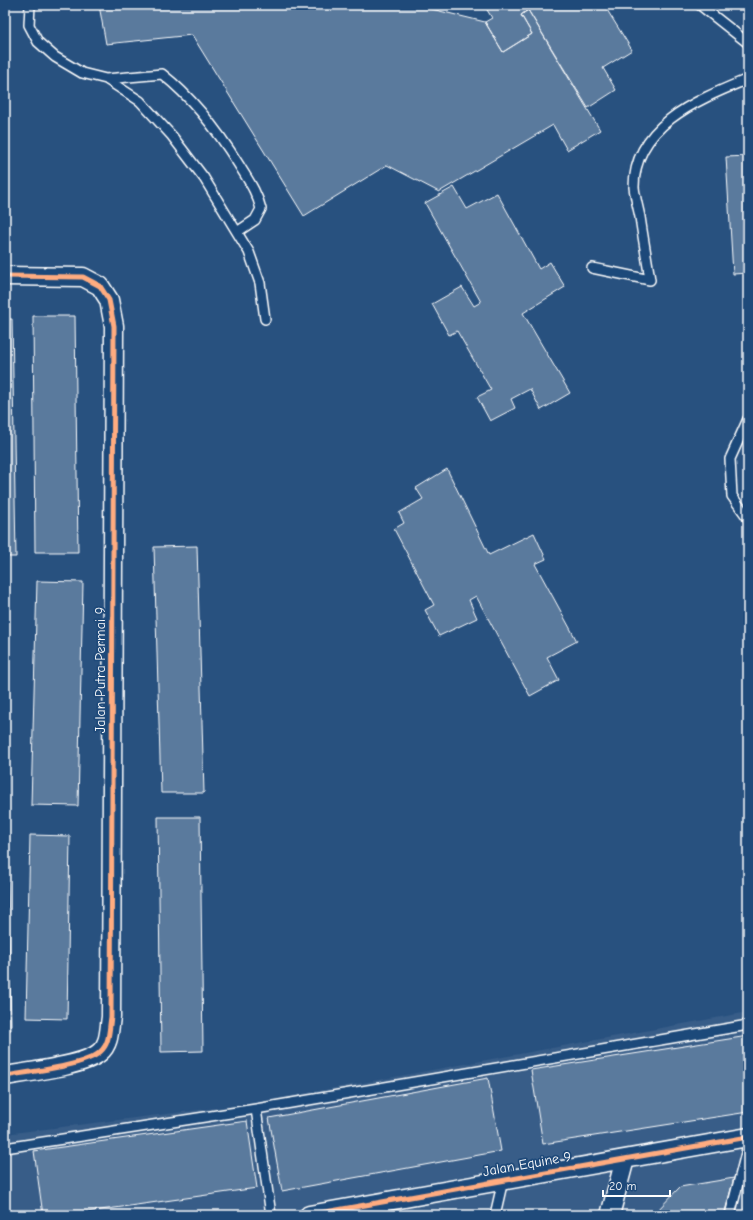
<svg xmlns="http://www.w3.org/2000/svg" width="753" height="1220" font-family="'Comic Neue',sans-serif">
  <rect width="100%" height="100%" fill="#28517f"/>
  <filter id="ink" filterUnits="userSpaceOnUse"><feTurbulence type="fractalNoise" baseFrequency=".025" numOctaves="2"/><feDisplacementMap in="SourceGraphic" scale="8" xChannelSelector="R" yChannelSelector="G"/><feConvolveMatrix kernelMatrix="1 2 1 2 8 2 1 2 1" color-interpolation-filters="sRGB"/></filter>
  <g filter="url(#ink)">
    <path fill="#375d88" d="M748 1012V1215H5V1134L247 1104Z"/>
    <path fill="#5a7a9d" stroke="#fff" d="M99 5H415L485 22 503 52 532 34 521 15 528 10 600 130 567 150 553 125 439 192 387 165 304 216 192 35 106 44Z
      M484 5H604L632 50 603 68 616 90 588 108 528 10 521 15 532 34 503 52 485 22 492 18Z
      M748 156V273L733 274 726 157Z
      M454 187 467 209 497 193 539 269 550 262 565 287 523 313 570 393 541 410 530 389 511 399 515 408 490 421 477 397 491 390 457 331 449 335 432 304 462 287 474 306 481 302 425 203Z
      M33 316H75L78 552H35Z
      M5 319H12L16 557H5Z
      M447 469 489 555 534 533 546 559 535 564 577 641 547 657 559 680 530 696 476 596 469 600 477 618 439 636 425 610 434 605 394 529 404 523 399 513 423 499 416 488Z
      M197 546 204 793H161L154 547Z
      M37 581 83 582 78 806 31 805Z
      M5 582H8L7 813H5Z
      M158 817H200L203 1051 161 1052Z
      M5 834H7L11 1030H5Z
      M30 835 70 836 67 1019 26 1018Z
      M748 1036V1112L543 1144 531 1070Z
      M488 1078 501 1151 282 1191 269 1118Z
      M247 1121 257 1188 65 1215H43L34 1151Z
      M734 1178 724 1215H653L680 1187Z
      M748 1197V1215H743Z"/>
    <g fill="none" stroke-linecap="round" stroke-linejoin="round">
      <defs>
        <path id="service" d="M30 5 29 25 38 42 55 57 82 73 106 79
          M700 5 748 43
          M237 232 255 220 261 209C257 192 248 180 239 165 218 131 194 99 162 74L106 79 140 101 172 136 204 178 249 252 260 283 265 319
          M592 268 650 280C647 259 643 238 640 217 638 207 635 197 634 187 634 124 700 99 748 79
          M748 419 730 459 732 496 748 518
          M256 1109 271 1215
          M5 1148 256 1109 748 1025
          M495 1215 503 1180
          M730 1215 748 1145"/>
        <path id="minor" d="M5 276 83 277 100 286 109 300 114 326 111 1017C109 1029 110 1044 100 1052 85 1066 28 1072 5 1076
          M309 1215 748 1137
          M610 1215 625 1159"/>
      </defs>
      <use href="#service" stroke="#fff" stroke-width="12"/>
      <use href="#minor" stroke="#fff" stroke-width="21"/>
      <use href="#service" stroke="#1f4a7a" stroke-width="9"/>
      <use href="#minor" stroke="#1f4a7a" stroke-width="18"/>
      <defs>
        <path id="cycleway" d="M5 276 83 277 100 286 109 300 114 326 111 1017C109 1029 110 1044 100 1052 85 1066 28 1072 5 1076
          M309 1215 748 1137"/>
      </defs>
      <use href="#cycleway" stroke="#1f4a7a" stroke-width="8"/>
      <use href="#cycleway" stroke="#ffac80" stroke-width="5"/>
    </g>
  </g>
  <g text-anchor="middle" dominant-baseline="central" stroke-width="3.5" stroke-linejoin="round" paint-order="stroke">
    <g font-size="14" fill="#fff" stroke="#1f4a7a">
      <text transform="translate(100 670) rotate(-90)">Jalan Putra Permai 9</text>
      <text transform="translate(527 1164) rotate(-10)">Jalan Equine 9</text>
    </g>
  </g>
  <rect width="753" height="1220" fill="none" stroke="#1f4a7a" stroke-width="20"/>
  <rect x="10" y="10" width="733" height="1200" fill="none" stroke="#fff" stroke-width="1.5" filter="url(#ink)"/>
  <path d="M603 1190v6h67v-6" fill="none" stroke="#ffffff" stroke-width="2"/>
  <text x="609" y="1190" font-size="12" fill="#ffffff" stroke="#1f4a7a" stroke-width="3" paint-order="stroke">20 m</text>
</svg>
